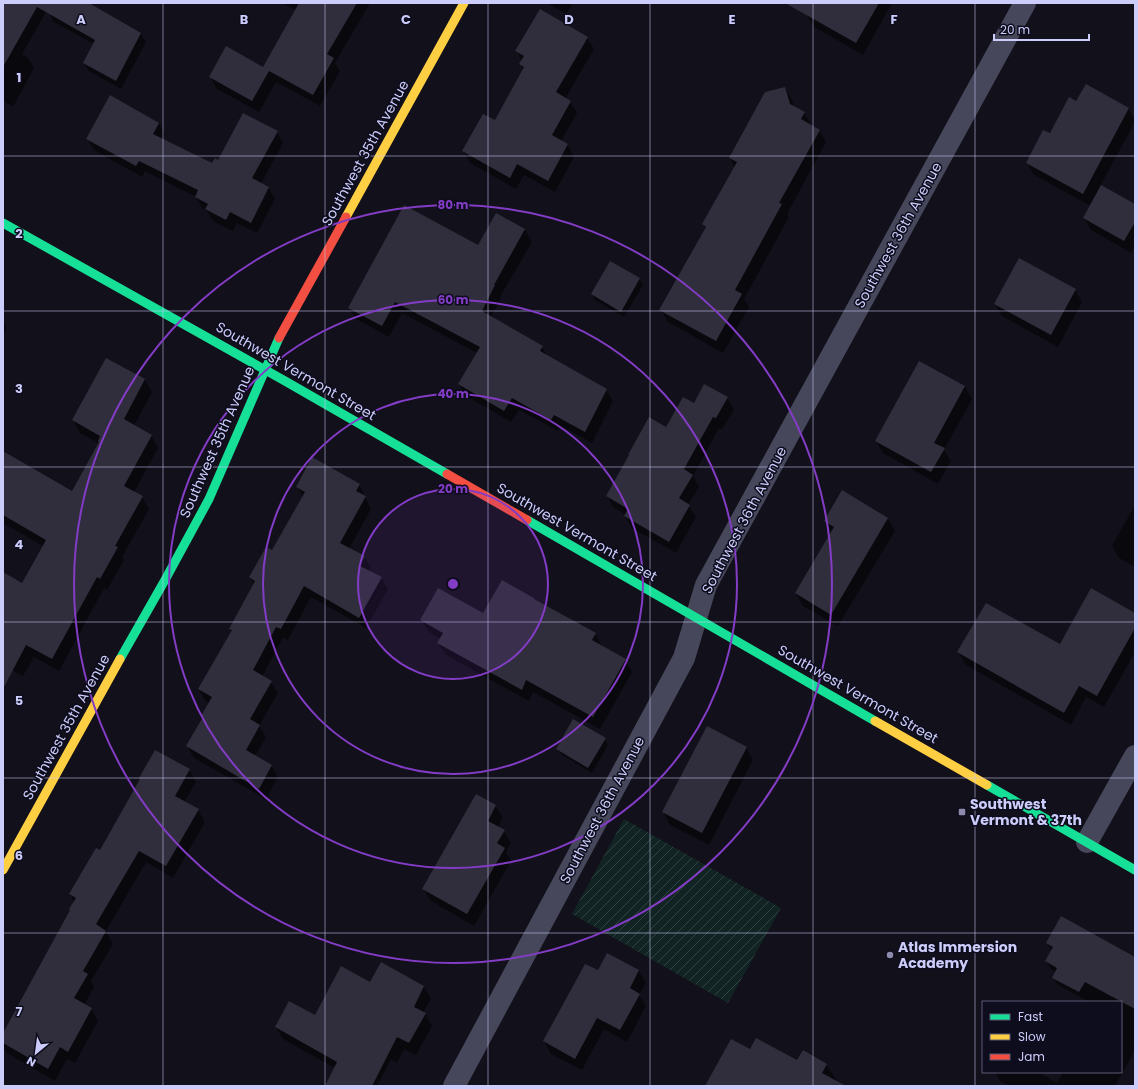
<svg xmlns="http://www.w3.org/2000/svg" width="1138" height="1089" font-family="Poppins,sans-serif">
  <defs>
    <pattern id="garden-furrows" width="10" height="10" patternUnits="userSpaceOnUse"><rect width="10" height="10" fill="#112423"/><path d="M-1 1l2-2M0 10L10 0M9 11l2-2" fill="none" stroke="#324344"/></pattern>
  </defs>
  <rect width="100%" height="100%" fill="#12101a"/>
  <path fill="url(#garden-furrows)" d="M624 819 781 908 728 1003 572 914Z"/>
  <path fill="#0007" d="M4 3H41L46 12 22 54 28 58 34 68 13 107 3 101V6Z
    M55 3H87L141 34 146 42 121 89 89 71 84 63 94 44 54 22 49 13Z
    M282 3H370L335 63 340 71 320 106 276 82 259 112 217 89 210 77 264 68 296 10Z
    M547 3H573L566 14Z
    M814 3H892L863 55 814 27 807 15Z
    M587 38 594 49 565 99 570 102 577 113 561 141 568 145 574 157 555 192 524 175 516 189 470 163 463 151 495 121 524 70 520 64 522 61 517 51Z
    M785 88 792 100 794 107 804 113 811 125 819 130 826 142 787 214 789 217 744 299 749 307 723 353 668 322 661 310 706 229 703 224 735 168 730 158Z
    M1077 103 1128 108 1135 120V122L1100 186 1135 205V246L1131 253 1091 230 1084 218 1091 206 1034 175 1027 163Z
    M159 123 165 135 162 140 212 165 277 132 283 143 261 184 268 187 275 199 257 233 237 223 233 231 213 221 207 211 202 208 196 197 145 171 142 177 94 150 87 139Z
    M496 214 525 230 532 242 500 297 501 298 491 317 542 347 547 356 606 390 613 401 592 443 561 426 558 431 519 410 511 422 466 396 459 384 477 353 402 313 389 337 356 319 349 308 478 246Z
    M611 263 639 279 643 285 624 317 595 300 592 294Z
    M1075 290 1082 302 1058 347 1002 316 995 304Z
    M3 321 7 328 3 336Z
    M107 360 145 380 152 392 134 426 151 435 158 448 134 492 142 497 149 509 122 557 124 560 107 590 104 588 59 671 34 657 23 676 3 665V574L22 584 43 546 3 523V451L73 493 100 444 80 433 73 420Z
    M919 362 965 387 972 399 944 450 951 461 938 484 883 453 876 441Z
    M727 398 734 410 722 429 719 428 693 476 699 487 688 505 696 517 676 553 632 528 625 516 626 515 613 507 607 496 666 428 694 404Z
    M359 484 371 509 349 549 364 556 371 568 369 571 381 578 388 589 366 628 311 597 288 640 283 637 262 677 271 682 278 693 259 726 266 737 255 756 272 766 278 777 266 799 194 758 187 746 204 719 202 716 209 703 205 701 199 689 232 631 230 629 254 585 250 577 273 552 303 497 297 487Z
    M1135 505V567L1119 558 1112 546Z
    M888 518 895 531 838 626 803 606 796 594 832 533 825 521Z
    M484 614 595 634 602 646 625 660 632 672 600 729 533 692 529 701 446 655 438 643 441 639 429 632 422 620Z
    M1135 614V652L1104 707 1086 697 1071 725 966 665 958 652 1060 646Z
    M605 739 608 745 592 773 561 754 557 749Z
    M746 747 753 760 709 845 670 825 663 812Z
    M189 770 196 782 184 802 198 810 205 822 173 878 146 862 106 931 113 944 91 981 94 987 84 1005 91 1009 98 1021 75 1063 67 1059 55 1081 7 1053 3 1047V1035L74 902 70 894 101 851Z
    M476 795 496 806 503 818 498 827 504 831 511 843 506 852 511 861 474 926 431 901 423 889Z
    M1047 943 1135 959V1050L1115 1086H1009L1000 1081 996 1073 997 1072H1038L1057 1083 1063 1072H1121V1002H1089L1058 985 1053 978 1056 972 1051 969 1046 961 1052 951Z
    M608 954 639 971 646 983 639 995 646 1006 627 1042 604 1029 582 1070 551 1054 544 1041 598 972Z
    M381 963 424 987 431 999 423 1013 425 1014 432 1026 416 1055 404 1049 397 1063 391 1059 377 1086H326L335 1068 283 1039 276 1027 315 1016 370 984Z
    M750 1050 798 1061 826 1064 840 1086H706Z"/>
  <path fill="#302e3c" d="M3 3H89L141 33 116 81 83 63 95 40 37 7 3 67Z
    M299 3H357L327 54 334 58 313 95 269 71 252 101 209 77 226 46 263 67Z
    M785 3H879L856 43Z
    M540 9 588 37 556 92 571 101 552 135 568 144 548 181 517 164 510 178 462 151 483 114 495 120 524 67 519 64 524 56 515 51Z
    M1086 84 1129 108 1083 194 1026 163 1043 130 1050 133 1069 97 1076 101Z
    M785 87 790 104 805 112 801 119 820 130 779 203 782 204 735 290 742 294 716 341 659 310 706 227 702 224 737 162 729 158 765 92Z
    M110 95 159 123 153 134 212 163 215 158 218 160 243 113 278 131 252 178 269 187 251 223 230 212 226 220 205 209 208 204 195 197 198 190 139 161 136 166 86 139Z
    M1101 185 1135 204V222L1124 241 1083 218Z
    M404 205 478 245 496 213 525 229 494 285H495L482 311 543 346 540 351 607 389 585 432 554 415 551 420 512 398 504 411 458 384 480 347 395 302 382 326 348 308Z
    M1019 258 1076 289 1051 335 994 304Z
    M610 261 640 278 621 312 591 294Z
    M106 358 145 379 124 419 152 435 124 486 143 496 115 546 118 547 100 579 97 577 52 659 26 645 3 689V572L22 583 46 540 3 515V451L72 491 99 442 98 441 100 436 72 420Z
    M919 361 965 386 934 443 945 448 931 472 875 441Z
    M704 384 728 397 716 418 713 417 684 469 693 475 679 498 690 505 669 542 624 516 628 509 606 496 629 455H628L649 417 666 427 683 397 694 403Z
    M312 457 360 484 356 491 366 496 340 543 365 556 360 566 382 577 359 618 304 586 281 629 276 627 253 670 272 681 250 719 260 725 246 750 272 765 259 789 186 746 203 717 201 716 212 697 198 689 232 630 229 629 255 581 249 577 266 547 272 550 305 492 296 487Z
    M842 490 888 518 831 615 795 593 834 527 824 521Z
    M502 580 534 598V599L596 633 592 640 626 659 593 717 526 680 522 690 437 643 443 633 420 620 438 588 483 613Z
    M1091 588 1135 613V628L1097 696 1079 686 1064 713 957 652 986 603 1060 644Z
    M573 719 606 738 588 768 556 749Z
    M707 726 747 747 702 833 662 812Z
    M155 750 190 769 175 796 199 809 166 866 139 851 96 924 106 931 83 971 88 974 74 998 92 1008 68 1052 60 1047 48 1069 3 1043V1033L70 910 69 909 76 898 69 894 96 848 100 850 140 779 139 778Z
    M476 794 496 805 488 821 505 830 497 843 505 848 467 914 422 889Z
    M1061 916 1135 957V1009L1085 982 1079 992 1052 978 1057 968 1045 961 1053 947 1046 943Z
    M607 953 639 970 630 988 640 994 620 1030 597 1018 575 1059 543 1041 585 964 598 970Z
    M381 962 424 986 414 1007 426 1013 409 1043 397 1037 372 1086H325L337 1062 275 1027 289 1001 315 1015 341 966 370 982Z
    M756 1038 797 1060 803 1050 827 1064 822 1073 846 1086H705L731 1039 750 1049Z"/>
  <g fill="none" stroke-linecap="round" stroke-linejoin="round">
    <path stroke="#46475b" stroke-width="22" d="M1087 842 1135 756
      M454 1086 684 658 706 585 1025 3"/>
    <path stroke="#16e098" stroke-width="9" d="M3 223 285 381 447 474
      M527 520 875 721
      M120 659 165 580 209 499 279 338
      M987 785 1135 870"/>
    <path stroke="#ffcf43" stroke-width="9" d="M346 217 464 3
      M875 721 987 785
      M3 870 120 659"/>
    <path stroke="#f24e42" stroke-width="9" d="M279 338 346 217
      M447 474 527 520"/>
  </g>
  <path fill="none" stroke="#cdcdfc" stroke-width="1" stroke-opacity="0.55" d="M163 3V1086M325 3V1086M488 3V1086M650 3V1086M813 3V1086M975 3V1086M3 156H1135M3 311H1135M3 467H1135M3 622H1135M3 778H1135M3 933H1135"/>
  <circle cx="453" cy="584" r="95" fill="#833cc5" fill-opacity=".12"/>
  <g fill="none" stroke="#833cc5" stroke-width="2">
    <circle cx="453" cy="584" r="95"/>
    <circle cx="453" cy="584" r="190"/>
    <circle cx="453" cy="584" r="284"/>
    <circle cx="453" cy="584" r="379"/>
  </g>
  <g fill="#8c8bad" stroke="#0e0d1d" stroke-width="1.5">
    <rect x="958" y="808" width="8" height="8" rx="2"/>
    <circle cx="890" cy="955" r="4"/>
  </g>
  <g text-anchor="middle" dominant-baseline="central" stroke-width="3" stroke-linejoin="round" paint-order="stroke">
    <g font-size="14" fill="#cdcdfc" stroke="#0e0d1d">
      <text transform="translate(365 153) rotate(-61)">Southwest 35th Avenue</text>
      <text transform="translate(898 235) rotate(-61)">Southwest 36th Avenue</text>
      <text transform="translate(296 371) rotate(30)">Southwest Vermont Street</text>
      <text transform="translate(217 442) rotate(-66)">Southwest 35th Avenue</text>
      <text transform="translate(744 520) rotate(-62)">Southwest 36th Avenue</text>
      <text transform="translate(577 532) rotate(30)">Southwest Vermont Street</text>
      <text transform="translate(858 694) rotate(30)">Southwest Vermont Street</text>
      <text transform="translate(66 727) rotate(-61)">Southwest 35th Avenue</text>
      <text transform="translate(602 810) rotate(-62)">Southwest 36th Avenue</text>
    </g>
    <g font-size="14" font-weight="bold" fill="#cdcdfc" stroke="#0e0d1d" text-anchor="start">
      <text x="970" y="804">Southwest<tspan x="970" dy="16">Vermont &amp; 37th</tspan></text>
      <text x="898" y="947">Atlas Immersion<tspan x="898" dy="16">Academy</tspan></text>
    </g>
  </g>
  <g font-size="13" text-anchor="middle" font-weight="bold" fill="#cdcdfc" stroke="#0e0d1d" stroke-width="3" stroke-linejoin="round" paint-order="stroke">
    <text x="81" y="24">A</text>
    <text x="244" y="24">B</text>
    <text x="406" y="24">C</text>
    <text x="569" y="24">D</text>
    <text x="732" y="24">E</text>
    <text x="894" y="24">F</text>
    <text x="19" y="82">1</text>
    <text x="19" y="238">2</text>
    <text x="19" y="393">3</text>
    <text x="19" y="549">4</text>
    <text x="19" y="705">5</text>
    <text x="19" y="860">6</text>
    <text x="19" y="1016">7</text>
  </g>
  <circle cx="453" cy="584" r="6" fill="#833cc5" stroke="#0e0d1d" stroke-width="2"/>
  <g font-size="12" text-anchor="middle" font-weight="bold" fill="#833cc5" stroke="#0e0d1d" stroke-width="3" stroke-linejoin="round" paint-order="stroke">
    <text x="453" y="209">80 m</text>
    <text x="453" y="304">60 m</text>
    <text x="453" y="398">40 m</text>
    <text x="453" y="493">20 m</text>
  </g>
  <rect width="1138" height="1089" fill="none" stroke="#cdcdfc" stroke-width="8"/>
  <rect x="982" y="1001" width="140" height="72" fill="#0e0d1d" stroke="#5a5a76"/>
  <rect x="990" y="1014" width="20" height="6" fill="#16e098" stroke="#5a5a76"/>
  <text x="1018" y="1021" font-size="12" fill="#cdcdfc">Fast</text>
  <rect x="990" y="1034" width="20" height="6" fill="#ffcf43" stroke="#5a5a76"/>
  <text x="1018" y="1041" font-size="12" fill="#cdcdfc">Slow</text>
  <rect x="990" y="1054" width="20" height="6" fill="#f24e42" stroke="#5a5a76"/>
  <text x="1018" y="1061" font-size="12" fill="#cdcdfc">Jam</text>
  <g transform="translate(36 1053) rotate(209)" stroke="#0e0d1d" stroke-width="3" paint-order="stroke">
  <path d="M0-3L7 15L0 10L-7 15Z" fill="#cdcdfc"/>
  <text y="-6" font-size="11" font-weight="bold" text-anchor="middle" fill="#cdcdfc">N</text>
  </g>
  <path d="M994 34v6h95v-6" fill="none" stroke="#cdcdfc" stroke-width="2"/>
  <text x="1000" y="34" font-size="12" fill="#cdcdfc" stroke="#0e0d1d" stroke-width="3" paint-order="stroke">20 m</text>
</svg>
